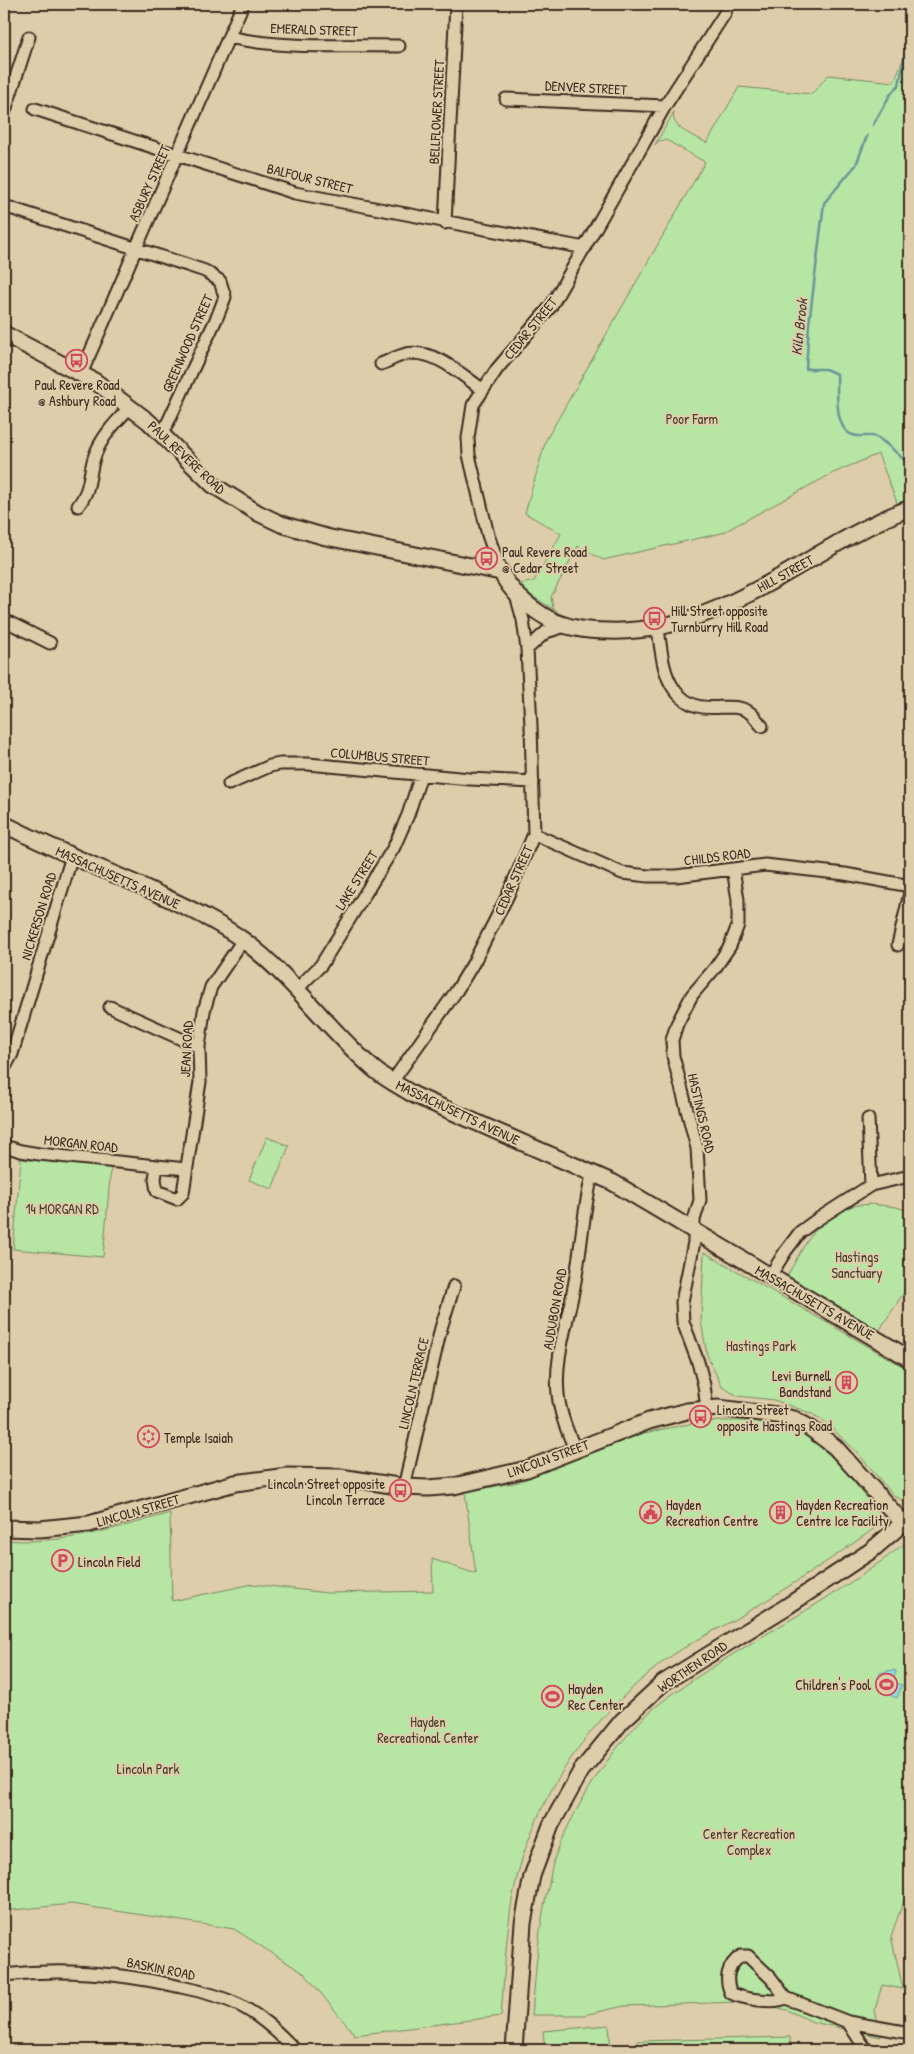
<svg xmlns="http://www.w3.org/2000/svg" width="914" height="2054" font-family="'Patrick Hand',sans-serif">
  <rect width="100%" height="100%" fill="#decdaa"/>
  <filter id="ink" filterUnits="userSpaceOnUse"><feTurbulence type="fractalNoise" baseFrequency=".02" numOctaves="2"/><feDisplacementMap in="SourceGraphic" scale="10" xChannelSelector="R" yChannelSelector="G"/><feConvolveMatrix kernelMatrix="1 2 1 2 8 2 1 2 1" color-interpolation-filters="sRGB"/></filter>
  <g filter="url(#ink)">
    <path fill="#b6e5a4" stroke="#788861" d="M910 42V500L898 505 878 454 833 473 722 533 603 560 578 546 551 597 553 608 558 612 532 596 515 581 522 584 534 581 561 534 525 513 546 440 705 162 666 140 658 141 655 145 674 112C669 128 695 136 707 143L739 87 812 94 828 75 894 82Z
      M267 1137 289 1146 272 1189 249 1180Z
      M21 1159 111 1167 103 1257 13 1249Z
      M870 1204 896 1207 910 1211V1283L875 1337 783 1283C800 1255 813 1219 847 1207 854 1205 863 1205 870 1204Z
      M704 1252 904 1367 910 1374V1496L905 1502 893 1495 857 1452 823 1420 810 1413 774 1400 738 1396 722 1387 707 1355 701 1321Z
      M721 1421C740 1421 760 1420 779 1424 823 1435 855 1485 883 1518V1522C838 1555 792 1585 744 1614 717 1630 688 1643 663 1662 593 1716 541 1787 518 1873 506 1919 505 1969 501 2016L355 2035 305 1974 234 1929 71 1904 4 1911V1540C62 1545 115 1529 170 1513L172 1601 253 1584 327 1593 433 1591 432 1559 476 1574 465 1492 518 1482 644 1433 694 1423Z
      M910 1539V1883L891 1936 903 1989 882 1985 875 2010 881 2037 813 2022 787 2010 762 2004 738 2002 624 2006 584 2015H532C536 1970 538 1927 549 1884 551 1874 552 1863 556 1854 575 1804 620 1733 663 1701 742 1642 834 1602 910 1539Z
      M609 2025 611 2050H545L543 2031Z
      M790 2037V2050H638V2041Z"/>
    <path fill="#8ddceb" stroke="#6c9599" d="M892 1670 896 1671 892 1682 902 1685 897 1698C887 1694 880 1692 877 1681L880 1673Z"/>
    <g fill="none" stroke-linecap="round" stroke-linejoin="round">
      <path stroke="#6c9599" stroke-width="2.5" d="M873 125 890 95 899 85 906 50 910 41
        M867 136 856 165 824 203 809 324 806 369H825L837 374C838 390 833 429 853 435 860 438 869 434 876 437 887 442 900 457 910 465"/>
      <defs>
        <path id="street" d="M229 37C282 49 344 45 399 46
          M506 99 665 106
          M35 109 295 193 585 248
          M4 114 29 37
          M4 206 184 264 205 271 220 281 225 297 218 315 162 435
          M445 223 456 4
          M381 364C389 361 397 356 406 354 435 349 460 374 482 389
          M81 374 243 4
          M78 506C92 488 88 474 95 455 102 436 116 422 130 407
          M501 572 488 535 469 455 468 438 473 405 497 369 551 306 665 106 725 13 727 4
          M4 620 50 643
          M658 629C661 648 662 672 674 689 698 722 727 698 749 712 754 715 758 722 762 726
          M527 649 546 632 565 626
          M229 784 270 766 280 764H308L470 779 533 782
          M534 834 622 873 648 876H676L765 865 845 874 910 886
          M898 945 910 893
          M297 989 321 965 394 847 408 815 421 775
          M110 1007 199 1047
          M4 1069 12 1054 72 856
          M392 1082 457 990 474 962 508 895 534 834 531 726 527 649 523 620 516 595
          M868 1119 871 1185
          M4 1146 21 1151 39 1154 157 1166
          M186 1169 157 1166 155 1179 157 1191 177 1199 183 1193 200 1082 199 1047 204 1011 211 987 243 940
          M770 1276 785 1252 800 1232 815 1221 871 1185 910 1176
          M707 1409 704 1385 698 1362 683 1322 682 1302 694 1242V1220L700 1200 697 1148 673 1056 672 1040 677 1024 692 995 715 968 730 946 738 925V900L733 869
          M575 1449C567 1431 560 1414 558 1394 554 1357 569 1318 575 1281 582 1245 583 1208 593 1172
          M404 1487 441 1328 454 1286
          M4 1975C63 1968 122 1973 181 1987 201 1991 220 1996 239 2005 261 2016 278 2032 295 2050
          M786 1998C775 2004 742 1999 731 1993 724 1978 728 1965 741 1956H748L771 1978 786 1998 848 2022 910 2033
          M848 2022 866 2050"/>
        <path id="secondary" d="M4 334 96 382 148 421 213 485 258 513 281 524 326 537 501 572C511 593 528 607 549 619 567 628 587 631 608 631 724 635 808 547 910 508
          M4 824C50 848 98 867 146 888 179 904 213 918 243 940 293 977 328 1030 375 1070 387 1080 401 1087 414 1095L612 1182 910 1359
          M4 1528 40 1529 89 1524 235 1483 287 1476 340 1477 404 1487 428 1488 454 1486 527 1469 649 1421 687 1411 718 1408 776 1415 794 1419 810 1428 835 1447 903 1523
          M514 2050 523 1923 532 1876 551 1825 581 1771 622 1721 663 1683 786 1607 872 1550 909 1518"/>
      </defs>
      <use href="#street" stroke="#3b2a1e" stroke-width="15"/>
      <use href="#secondary" stroke="#3b2a1e" stroke-width="19"/>
      <use href="#street" stroke="#decdaa" stroke-width="11"/>
      <use href="#secondary" stroke="#decdaa" stroke-width="15"/>
    </g>
  </g>
  <defs>
    <symbol id="bus-ring" viewBox="-11 -11 22 22"><circle r="9.5" fill="#decdaa" stroke="#d1495b" stroke-width="1.5"/><path d="M-5-6H5V4H4V6H2V4H-2V6H-4V4H-5ZM-3.5-4V0h7V-4ZM-3.5 1.2v1.5H-2V1.2ZM2 1.2v1.5H3.5V1.2Z" fill="#d1495b"/></symbol>
    <symbol id="building-ring" viewBox="-11 -11 22 22"><circle r="9.5" fill="#decdaa" stroke="#d1495b" stroke-width="1.5"/><path d="M-4-6H4V6H1V3H-1V6H-4ZM-2.5-4.3h1.7v1.8h-1.7ZM.8-4.3h1.7v1.8H.8ZM-2.5-1h1.7V.8h-1.7ZM.8-1h1.7V.8H.8Z" fill="#d1495b"/></symbol>
    <symbol id="synagogue-ring" viewBox="-11 -11 22 22"><circle r="9.5" fill="#decdaa" stroke="#d1495b" stroke-width="1.5"/><path d="M0-6.5L5.6 3.2H-5.6ZM0 6.5L5.6-3.2H-5.6Z" fill="#d1495b"/></symbol>
    <symbol id="civic-ring" viewBox="-11 -11 22 22"><circle r="9.5" fill="#decdaa" stroke="#d1495b" stroke-width="1.5"/><path d="M-.6-6.5H3V-4.5H.6V-3L4-1V1h2V6H-6V1h2V-1L-.6-3ZM-1.2 2.5V6h2.4V2.5Z" fill="#d1495b"/></symbol>
    <symbol id="parking-ring" viewBox="-11 -11 22 22"><circle r="9.5" fill="#decdaa" stroke="#d1495b" stroke-width="1.5"/><path d="M-3.5-5.5H1a3.5 3.5 0 0 1 0 7H-1V5.5H-3.5ZM-1-3.4V-.6H.8a1.4 1.4 0 0 0 0-2.8Z" fill="#d1495b"/></symbol>
    <symbol id="stadium-ring" viewBox="-11 -11 22 22"><circle r="9.5" fill="#decdaa" stroke="#d1495b" stroke-width="1.5"/><path d="M0-5a6.5 5 0 1 0 0 10a6.5 5 0 1 0 0-10ZM-3.5-1.8h7v3.6h-7Z" fill="#d1495b"/></symbol>
  </defs>
  <g fill-rule="evenodd">
    <use href="#bus-ring" x="64" y="348" width="25" height="25"/>
    <use href="#bus-ring" x="474" y="546" width="25" height="25"/>
    <use href="#bus-ring" x="642" y="606" width="25" height="25"/>
    <use href="#building-ring" x="834" y="1370" width="25" height="25"/>
    <use href="#bus-ring" x="688" y="1404" width="25" height="25"/>
    <use href="#synagogue-ring" x="136" y="1424" width="25" height="25"/>
    <use href="#bus-ring" x="388" y="1478" width="25" height="25"/>
    <use href="#civic-ring" x="638" y="1500" width="25" height="25"/>
    <use href="#building-ring" x="768" y="1500" width="25" height="25"/>
    <use href="#parking-ring" x="50" y="1548" width="25" height="25"/>
    <use href="#stadium-ring" x="874" y="1672" width="25" height="25"/>
    <use href="#stadium-ring" x="540" y="1684" width="25" height="25"/>
  </g>
  <g text-anchor="middle" dominant-baseline="central" stroke-width="4" stroke-linejoin="round" paint-order="stroke">
    <g font-size="14" fill="#3b2a1e" stroke="#decdaa">
      <text transform="translate(314 29) rotate(2)">EMERALD STREET</text>
      <text transform="translate(586 87) rotate(3)">DENVER STREET</text>
      <text transform="translate(436 112) rotate(-87)">BELLFLOWER STREET</text>
      <text transform="translate(310 178) rotate(14)">BALFOUR STREET</text>
      <text transform="translate(149 183) rotate(-66)">ASBURY STREET</text>
      <text transform="translate(530 328) rotate(-51)">CEDAR STREET</text>
      <text transform="translate(187 343) rotate(-66)">GREENWOOD STREET</text>
      <text transform="translate(187 457) rotate(43)">PAUL REVERE ROAD</text>
      <text transform="translate(785 573) rotate(-29)">HILL STREET</text>
      <text transform="translate(380 756) rotate(5)">COLUMBUS STREET</text>
      <text transform="translate(717 856) rotate(-7)">CHILDS ROAD</text>
      <text transform="translate(118 877) rotate(24)">MASSACHUSETTS AVENUE</text>
      <text transform="translate(356 880) rotate(-58)">LAKE STREET</text>
      <text transform="translate(513 880) rotate(-66)">CEDAR STREET</text>
      <text transform="translate(38 916) rotate(-73)">NICKERSON ROAD</text>
      <text transform="translate(186 1049) rotate(-87)">JEAN ROAD</text>
      <text transform="translate(458 1112) rotate(25)">MASSACHUSETTS AVENUE</text>
      <text transform="translate(702 1113) rotate(77)">HASTINGS ROAD</text>
      <text transform="translate(81 1143) rotate(6)">MORGAN ROAD</text>
      <text transform="translate(815 1302) rotate(30)">MASSACHUSETTS AVENUE</text>
      <text transform="translate(554 1309) rotate(-80)">AUDUBON ROAD</text>
      <text transform="translate(413 1383) rotate(-77)">LINCOLN TERRACE</text>
      <text transform="translate(548 1458) rotate(-20)">LINCOLN STREET</text>
      <text transform="translate(138 1510) rotate(-16)">LINCOLN STREET</text>
      <text transform="translate(692 1666) rotate(-34)">WORTHEN ROAD</text>
      <text transform="translate(161 1968) rotate(11)">BASKIN ROAD</text>
    </g>
    <g font-size="14" fill="#3b2a1e" stroke="#decdaa" text-anchor="start">
      <text x="77" y="384" text-anchor="middle">Paul Revere Road<tspan x="77" dy="16">@ Ashbury Road</tspan></text>
      <text x="502" y="551">Paul Revere Road<tspan x="502" dy="16">@ Cedar Street</tspan></text>
      <text x="671" y="610">Hill Street opposite<tspan x="671" dy="16">Turnburry Hill Road</tspan></text>
      <text x="831" y="1375" text-anchor="end">Levi Burnell<tspan x="831" dy="16">Bandstand</tspan></text>
      <text x="717" y="1409">Lincoln Street<tspan x="717" dy="16">opposite Hastings Road</tspan></text>
      <text x="164" y="1437">Temple Isaiah</text>
      <text x="385" y="1483" text-anchor="end">Lincoln Street opposite<tspan x="385" dy="16">Lincoln Terrace</tspan></text>
      <text x="666" y="1504">Hayden<tspan x="666" dy="16">Recreation Centre</tspan></text>
      <text x="796" y="1504">Hayden Recreation<tspan x="796" dy="16">Centre Ice Facility</tspan></text>
      <text x="78" y="1561">Lincoln Field</text>
      <text x="871" y="1684" text-anchor="end">Children's Pool</text>
      <text x="568" y="1688">Hayden<tspan x="568" dy="16">Rec Center</tspan></text>
    </g>
    <g font-size="14" fill="#473d2b" stroke="#decdaa">
      <text x="692" y="418">Poor Farm</text>
      <text x="62" y="1208">14 MORGAN RD</text>
      <text x="857" y="1256">Hastings<tspan x="857" dy="16">Sanctuary</tspan></text>
      <text x="761" y="1345">Hastings Park</text>
      <text x="428" y="1721">Hayden<tspan x="428" dy="16">Recreational Center</tspan></text>
      <text x="148" y="1768">Lincoln Park</text>
      <text x="749" y="1833">Center Recreation<tspan x="749" dy="16">Complex</tspan></text>
    </g>
    <g font-size="15" font-style="italic" fill="#433c32" stroke="#decdaa">
      <text transform="translate(799 327) rotate(-84)">Kiln Brook</text>
    </g>
  </g>
  <rect width="914" height="2054" fill="none" stroke="#decdaa" stroke-width="20"/>
  <rect x="10" y="10" width="894" height="2034" fill="none" stroke="#3b2a1e" stroke-width="2" filter="url(#ink)"/>
</svg>
